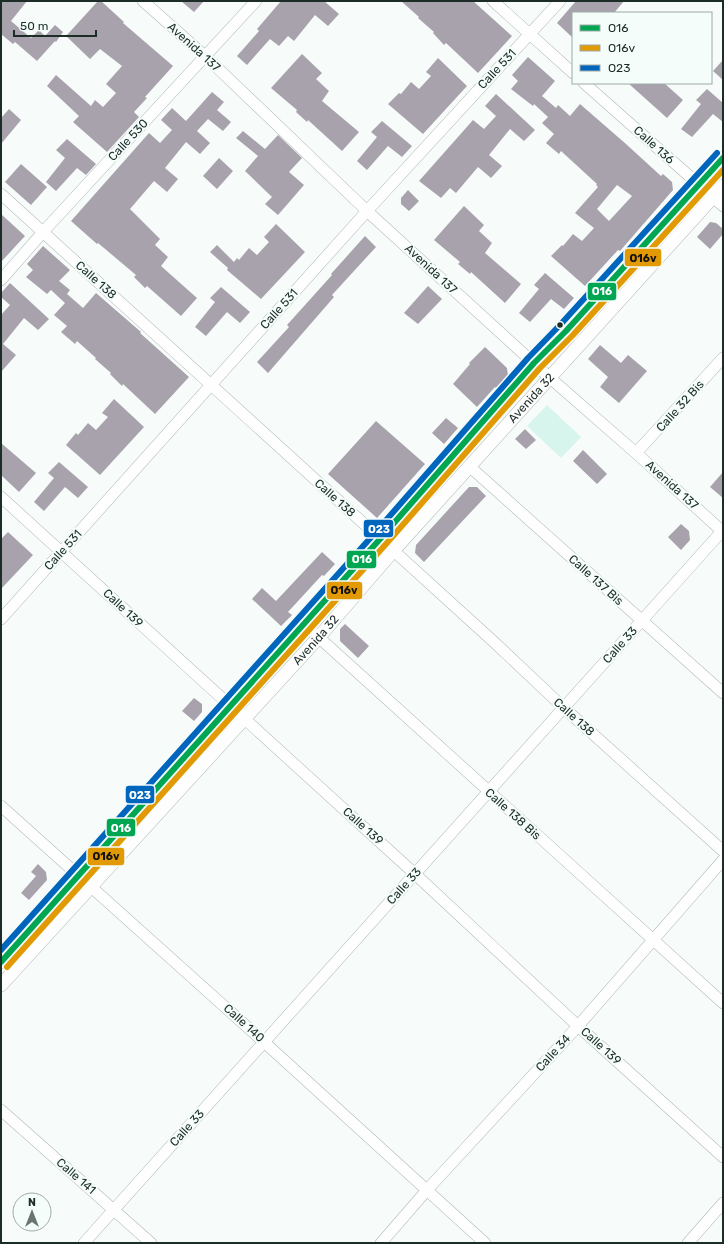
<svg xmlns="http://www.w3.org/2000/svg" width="724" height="1244" font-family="Rubik,sans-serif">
  <rect width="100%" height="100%" fill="#f7fbfa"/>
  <path fill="#d8f5ed" d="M693 202 695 205 560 353 558 350Z
    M540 371 542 373 398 532 396 529Z
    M547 405 581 437 561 458 527 426Z"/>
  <path fill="#a8a2ac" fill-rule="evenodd" d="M1 1H27L11 21 31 38 39 30 45 36 55 25 63 32 56 42 55 41 37 61 15 42 13 44 1 34Z
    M98 1H101L124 22 123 23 173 66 145 97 147 98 134 112 139 117 107 152 73 122 79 116 47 86 56 75 91 106 95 100 103 107 116 93 106 84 122 66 100 49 90 59 66 36Z
    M181 1H204L194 12Z
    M281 1H324L339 14 328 26 315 15 294 41 288 36 279 46 270 39 247 65 237 56 259 31 257 29Z
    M401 1H473L512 36 478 73 446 43 444 45 433 33 434 32 418 18 419 17Z
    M576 1H624L614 13H573V38L557 23Z
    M302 54 322 73 316 79 329 91 322 101 359 132 342 151 308 120 307 122 296 112 297 110 271 88Z
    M528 57 555 81 542 96 556 108 558 105 570 116 580 104 626 144 661 176 663 174 672 182 673 190 620 251 618 250 585 286 551 256 562 245 563 246 573 234 582 241 594 228 575 213 598 187 596 185 597 184 561 151 559 154 546 143 554 134 542 123 548 117 534 104 533 106 511 89 518 81 512 75ZM617 185 632 196 609 221 597 209Z
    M438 58 467 86 423 134 388 104 399 93 401 94 411 82 419 89 431 76 426 72Z
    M723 60V80L713 71Z
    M628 83H664L683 100 667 118Z
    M707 89 723 103V122L713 114 692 137 681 129 701 104 696 100Z
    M212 92 224 102 217 110 231 122 223 131 208 119 197 131 210 143 200 154 186 142 165 168 178 179 167 192 154 181 130 209 160 239 155 245 168 257 161 266 197 298 181 316 147 286 145 288 134 277 136 275 98 243 97 244 71 221 149 133 160 143 172 130 161 120 172 108 186 121Z
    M496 94 535 130 524 141 510 129 489 155 502 166 491 178 478 167 456 193 450 188 441 198 419 181 473 120 484 129 496 116 485 106Z
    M9 109 21 120 1 144V118Z
    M382 121 412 146 402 157 388 146 367 170 357 161 377 137 371 132Z
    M243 131 265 149 278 135 302 158 289 172 304 185 278 215 265 204 272 197 245 171 258 156 236 138Z
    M67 139 96 164 86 175 77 168 56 191 46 182 65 158 56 150Z
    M219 158 233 171 217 189 203 176Z
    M21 164 47 187 31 205 5 182Z
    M408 190 419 201 409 211 401 204V198Z
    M464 206 484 225 479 231 492 243 485 253 521 284 505 303 471 272 470 274 458 264 460 262 434 240Z
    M1 214 25 236 1 262Z
    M710 222 716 223 723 229V234L710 249 697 237Z
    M276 224 305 252 261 299 227 270 228 268 210 252 217 245 234 262 237 258 239 260 249 248 257 255 269 242 264 237Z
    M365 236 376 247 332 295 334 297 268 373 257 362 289 327 287 325 332 275 331 274Z
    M43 246 70 270 59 281 70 290 67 294 83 308 96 293 141 332 140 333 189 377 155 414 123 384 122 386 110 374 111 373 95 359 96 358 77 341 75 344 61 332 67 326 54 315 65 303 51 290 47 294 26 277 33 270 27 264Z
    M545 273 574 298 564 309 551 299 530 322 519 313 539 289 534 285Z
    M10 283 49 319 38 330 24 318 3 344 16 355 1 372V315L10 305 1 297V293Z
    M428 286 442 299 418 324 404 313Z
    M221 287 250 312 240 323 227 312 206 336 195 327 215 302 210 298Z
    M600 345 621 363 628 355 647 371 619 403 600 387 608 377 588 359Z
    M485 347 507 368 508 376 496 388 495 387 477 407 453 384 470 364 469 363Z
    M114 399 144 427 100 475 66 445 76 433 78 435 88 423 96 430 108 417 102 413Z
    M446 418 458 428 444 444 432 433Z
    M376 421 425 464 377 518 328 474Z
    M525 429 536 440 526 449 515 439Z
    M1 443 36 473 19 492 1 475Z
    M583 450 607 474 597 484 573 461Z
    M59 462 88 487 78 498 65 487 44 511 34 502 54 478 48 473Z
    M723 472V498L710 487Z
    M469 487H477L486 496 424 562 415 553 416 545Z
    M681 524 689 531 690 540 681 550 668 537Z
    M8 532 33 555 1 589V539Z
    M322 552 335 564 324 576 322 575 288 612 292 615 281 626 252 599 262 588 276 601Z
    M345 624 369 646 358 658 340 641V629Z
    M194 698 202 704V712L194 721 182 711Z
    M38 864 46 872 47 880 29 900 21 893 36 876 31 872Z"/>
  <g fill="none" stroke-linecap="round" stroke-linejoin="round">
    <defs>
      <path id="minor" d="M143 1 206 57 367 211 549 377 636 453 723 532
        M493 1 573 73
        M584 83 723 206
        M1 194 494 642 564 708 723 851
        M1 280 43 232 256 1
        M636 453 723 358
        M469 466 723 693
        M1 497 415 874 578 1026 723 1157
        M1 619 367 211 560 1
        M304 624 723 1003
        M1 806 264 1042 485 1243
        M1 1110 151 1243
        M84 1243 723 530
        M381 1243 427 1190 578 1026 723 860
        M688 1243 723 1203"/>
      <g id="major">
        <path d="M1 962 380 539 534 363 566 331 723 158"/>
        <path id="s1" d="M1 985 319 637 393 551 723 186"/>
      </g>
    </defs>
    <use href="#minor" stroke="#afb8b6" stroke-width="12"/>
    <use href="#major" stroke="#afb8b6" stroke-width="14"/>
    <use href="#minor" stroke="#fefefe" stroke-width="11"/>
    <use href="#major" stroke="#fefefe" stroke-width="13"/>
    <defs>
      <path id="bus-1" d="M1 962 380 539 534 363 566 331 723 158"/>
      <path id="bus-2" d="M7 967 386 544 540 368 572 336 723 170"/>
      <path id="bus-3" d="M1 950 374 534 528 358 560 325 717 153"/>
    </defs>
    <use href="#bus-1" stroke="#f5fdfb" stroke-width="9"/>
    <use href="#bus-2" stroke="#f5fdfb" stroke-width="9"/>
    <use href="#bus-3" stroke="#f5fdfb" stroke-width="9"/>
    <use href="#bus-1" stroke="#00a651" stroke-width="6"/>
    <use href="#bus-2" stroke="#e19a04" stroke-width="6"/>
    <use href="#bus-3" stroke="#0065bd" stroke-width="6"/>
  </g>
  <circle fill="#1c2d28" stroke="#f5fdfb" stroke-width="1.5" cx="560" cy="325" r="3.5"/>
  <g text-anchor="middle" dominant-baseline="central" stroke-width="4" stroke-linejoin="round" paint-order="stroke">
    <g font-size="12" fill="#1c2d28" stroke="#f5fdfb">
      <text transform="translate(194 47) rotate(42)">Avenida 137</text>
      <text transform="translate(497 69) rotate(-47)">Calle 531</text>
      <text transform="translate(128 140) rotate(-47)">Calle 530</text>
      <text transform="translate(654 145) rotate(42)">Calle 136</text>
      <text transform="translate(431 269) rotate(43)">Avenida 137</text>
      <text transform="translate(96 280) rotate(42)">Calle 138</text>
      <text transform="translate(279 309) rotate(-48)">Calle 531</text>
      <text stroke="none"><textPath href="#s1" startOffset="791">Avenida 32</textPath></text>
      <text transform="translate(680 406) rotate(-48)">Calle 32 Bis</text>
      <text transform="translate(672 485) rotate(42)">Avenida 137</text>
      <text transform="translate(335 498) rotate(42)">Calle 138</text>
      <text transform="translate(63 550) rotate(-48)">Calle 531</text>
      <text transform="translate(596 580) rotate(42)">Calle 137 Bis</text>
      <text transform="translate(123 608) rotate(43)">Calle 139</text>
      <text stroke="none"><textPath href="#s1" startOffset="467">Avenida 32</textPath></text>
      <text transform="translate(620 645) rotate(-48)">Calle 33</text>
      <text transform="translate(574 717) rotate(42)">Calle 138</text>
      <text transform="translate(513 814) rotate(42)">Calle 138 Bis</text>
      <text transform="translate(363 826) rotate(42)">Calle 139</text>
      <text transform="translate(404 886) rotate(-48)">Calle 33</text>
      <text transform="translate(244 1023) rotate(42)">Calle 140</text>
      <text transform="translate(601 1046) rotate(42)">Calle 139</text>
      <text transform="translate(553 1053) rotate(-48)">Calle 34</text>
      <text transform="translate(187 1128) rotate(-48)">Calle 33</text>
      <text transform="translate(76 1176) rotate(41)">Calle 141</text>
    </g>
  </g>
  <g stroke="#f5fdfb" stroke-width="1.5">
    <rect x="624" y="248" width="38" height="19" rx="4" fill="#e19a04"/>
    <rect x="587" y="282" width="30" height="19" rx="4" fill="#00a651"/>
    <rect x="363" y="519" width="31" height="19" rx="4" fill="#0065bd"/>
    <rect x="346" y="550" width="31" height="19" rx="4" fill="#00a651"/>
    <rect x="326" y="581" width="37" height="19" rx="4" fill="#e19a04"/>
    <rect x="125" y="785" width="30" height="19" rx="4" fill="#0065bd"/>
    <rect x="106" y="818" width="30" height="19" rx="4" fill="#00a651"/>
    <rect x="87" y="847" width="38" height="19" rx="4" fill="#e19a04"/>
  </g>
  <g font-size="11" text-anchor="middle" font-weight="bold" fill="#fff">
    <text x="602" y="295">O16</text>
    <text x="379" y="533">O23</text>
    <text x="362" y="563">O16</text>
    <text x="140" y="799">O23</text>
    <text x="121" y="832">O16</text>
  </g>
  <g font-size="11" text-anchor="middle" font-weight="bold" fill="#111">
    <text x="643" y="262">O16v</text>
    <text x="344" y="594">O16v</text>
    <text x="106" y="860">O16v</text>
  </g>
  <rect width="724" height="1244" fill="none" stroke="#1c2d28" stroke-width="4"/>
  <rect x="572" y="12" width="140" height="72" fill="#f5fdfb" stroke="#9eaaa7"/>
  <rect x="580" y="25" width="20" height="6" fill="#00a651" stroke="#9eaaa7"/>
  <text x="608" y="32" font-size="12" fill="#1c2d28">O16</text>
  <rect x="580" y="45" width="20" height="6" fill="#e19a04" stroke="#9eaaa7"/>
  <text x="608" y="52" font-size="12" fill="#1c2d28">O16v</text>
  <rect x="580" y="65" width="20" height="6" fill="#0065bd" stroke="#9eaaa7"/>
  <text x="608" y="72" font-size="12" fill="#1c2d28">O23</text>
  <g transform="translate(32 1212)"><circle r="19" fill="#f5fdfb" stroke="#9eaaa7"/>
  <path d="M0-3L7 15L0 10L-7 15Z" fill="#697572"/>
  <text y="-6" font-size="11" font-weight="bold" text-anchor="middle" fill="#1c2d28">N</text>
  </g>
  <path d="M14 30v6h82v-6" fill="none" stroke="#1c2d28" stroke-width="2"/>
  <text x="20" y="30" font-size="12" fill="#1c2d28" stroke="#f5fdfb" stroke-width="3" paint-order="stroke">50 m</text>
</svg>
